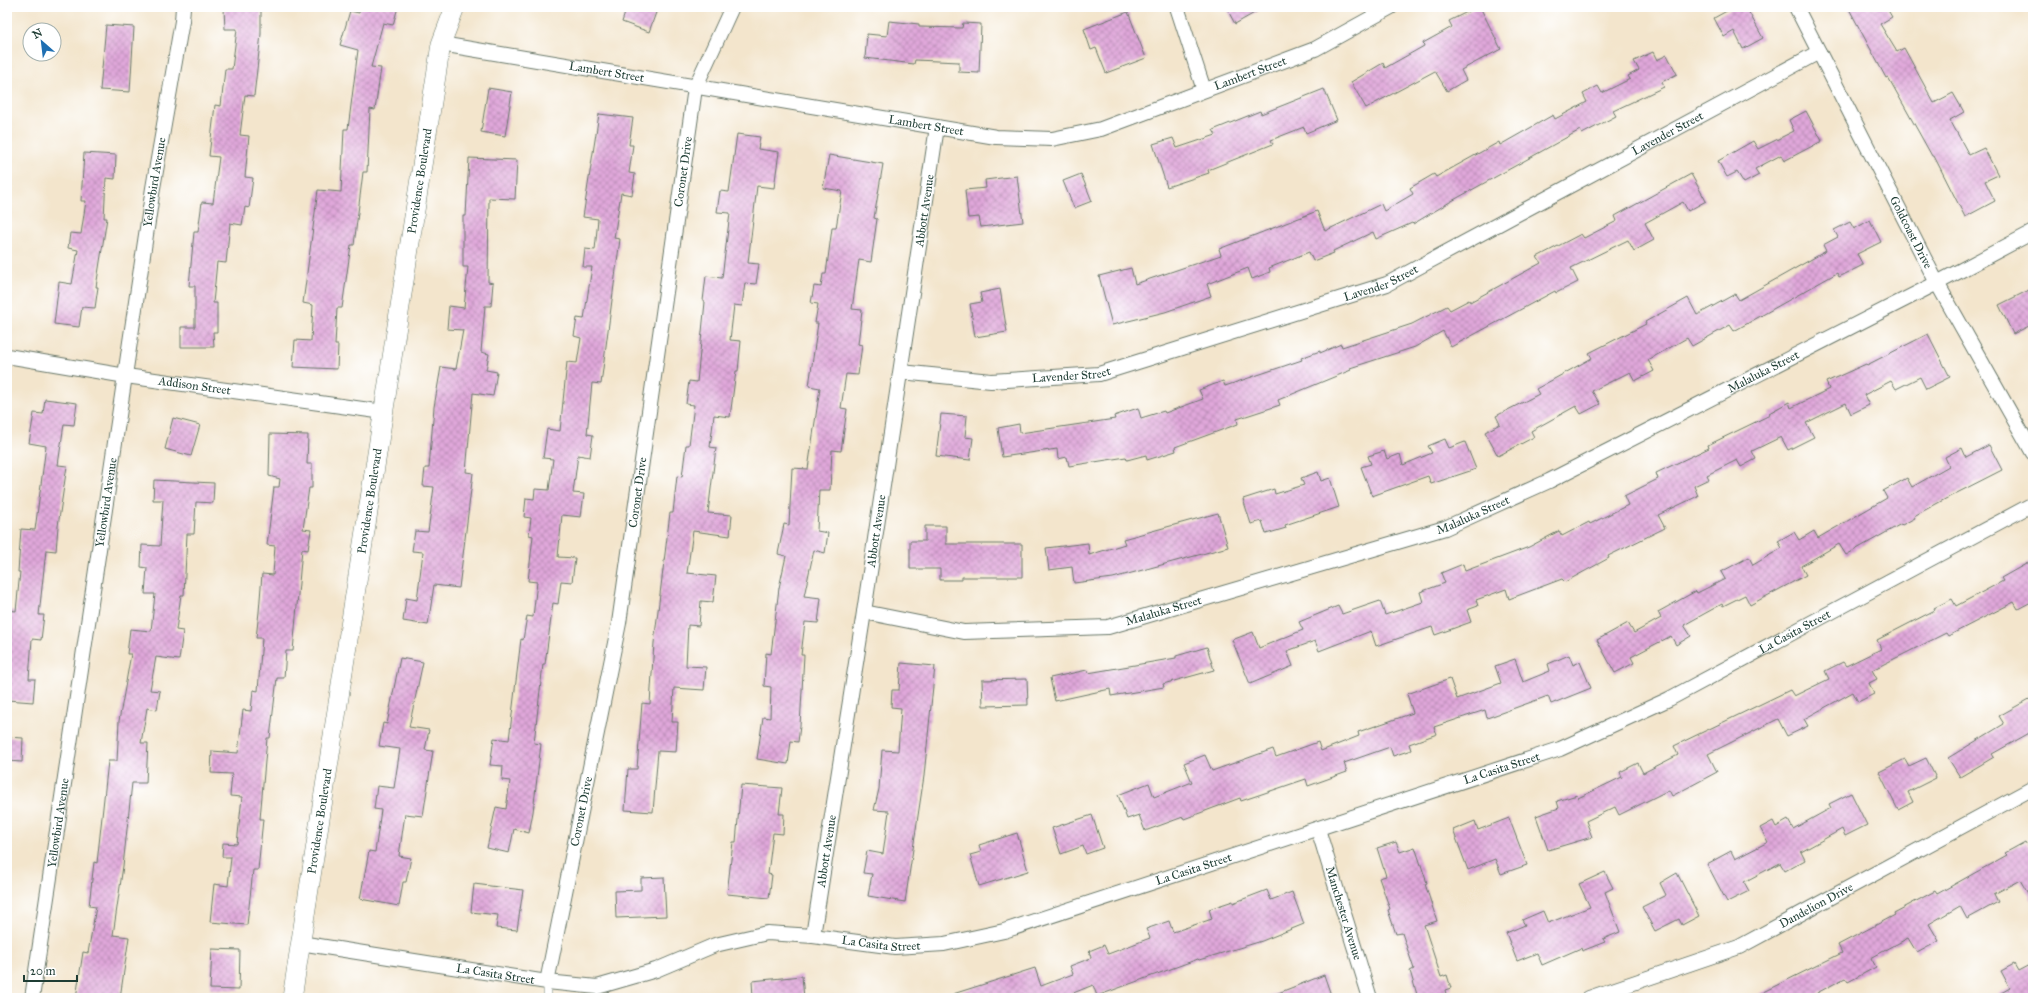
<svg xmlns="http://www.w3.org/2000/svg" width="2040" height="1005" font-family="'IM FELL Great Primer',serif">
  <defs>
    <pattern id="building-cross-hatch" width="8" height="8" patternUnits="userSpaceOnUse"><rect width="8" height="8" fill="#e0a7da"/><path d="M0 0l8 8M0 8l8-8" fill="none" stroke="#b589b2"/></pattern>
  </defs>
  <rect width="100%" height="100%" fill="#fff"/>
  <filter id="ink" filterUnits="userSpaceOnUse"><feTurbulence type="fractalNoise" baseFrequency=".025" numOctaves="2"/><feDisplacementMap in="SourceGraphic" scale="8" xChannelSelector="R" yChannelSelector="G"/><feConvolveMatrix kernelMatrix="1 2 1 2 8 2 1 2 1" color-interpolation-filters="sRGB"/></filter>
  <filter id="wash" filterUnits="userSpaceOnUse"><feTurbulence type="fractalNoise" baseFrequency=".012" numOctaves="4" result="noise"/><feDisplacementMap in="SourceGraphic" scale="16" xChannelSelector="R" yChannelSelector="G"/><feGaussianBlur stdDeviation="0.9" result="paint"/><feColorMatrix in="noise" values="0 0 0 0 0 0 0 0 0 0 0 0 0 0 0 0 0 1.4 0 .05"/><feComposite in="paint" operator="in"/></filter>
  <g filter="url(#wash)">
    <rect width="100%" height="100%" fill="#f3e5cc"/>
    <g id="blocks">
      <path fill="url(#building-cross-hatch)" d="M241 7H261V34L254 96 245 95 240 135 249 136 245 177 253 178 249 208 245 207 242 225 230 223 226 263 217 262 213 303H217V332H213L214 347H181V327H195V286H189L194 232H198L202 202 213 203 219 157 209 156 215 105 221 106 225 69H232L237 29H225L224 9Z
        M360 7H398L393 25 383 23 371 67 381 68 375 110 370 109 367 172H363L354 245H351L342 308H337L335 345H338L337 369 293 367 295 340 311 341 313 305 303 303 318 190 341 192 344 129H348L358 50 340 45 350 11 359 13Z
        M627 7H658L649 32 622 22Z
        M1226 7H1265L1235 24Z
        M1477 7H1480L1501 49 1461 70 1466 80 1447 91 1435 71 1366 108 1351 82 1383 63 1385 68 1424 46 1423 43 1452 27 1449 21Z
        M1734 7H1746L1763 38 1743 49 1734 31 1724 37 1714 18Z
        M1848 7H1886L1892 17 1880 24 1897 52 1904 48 1934 103 1953 93 1964 112 1950 120 1969 155 1984 148 1998 175 1985 181 1995 201 1965 217 1934 156H1932L1888 77 1886 78Z
        M1128 12 1146 58 1106 73 1096 48 1091 50 1084 29Z
        M889 21 919 24V27L962 28 963 23 981 24 979 73 959 72V62L915 60 914 64 865 58 867 34 887 36Z
        M106 25 134 27 130 92 100 90Z
        M1653 52 1657 60 1667 55 1677 74 1662 82 1664 87 1613 111 1616 116 1582 134 1580 130 1450 202 1413 224 1412 223 1376 239 1373 232 1333 251 1334 253 1313 261 1309 252 1269 268 1270 272 1252 279 1248 268 1207 284 1211 296 1165 312 1112 325 1099 276 1131 268 1135 284 1221 255 1219 249 1317 211 1325 231 1381 204 1384 211 1413 194 1410 188 1434 174 1436 177 1499 142 1500 145 1553 115 1555 119 1587 102 1583 94 1598 86 1602 93 1630 79 1628 76 1639 70 1634 61Z
        M488 88 512 92 505 136 481 132Z
        M1324 89 1337 120 1306 133 1304 127 1271 140 1273 144 1208 170 1209 173 1167 187 1153 144 1173 138 1177 148 1216 135 1213 130 1260 111 1261 114Z
        M1806 111 1822 141 1784 161 1781 155 1755 169 1759 175 1744 183 1737 172 1727 177 1718 161 1753 141 1758 149 1794 131 1789 120Z
        M599 114 633 118 629 145H633L629 173 635 174 632 195 621 193 614 238 620 239 601 384 592 383 587 434 593 435 590 457 578 455 573 493 584 494 581 517 562 515 558 557 575 558 572 582 561 581 558 604 553 603 545 664H543L534 743 541 744 533 812 529 833 514 829 509 853 487 848 496 807 506 809 510 781 502 780 503 766 490 765 494 738 509 740 521 639 523 640 527 616 533 617 537 582 528 581 533 536 529 535 531 518 524 517 526 498 534 499 535 489 549 490 553 459 543 458 547 429 560 431 567 362 577 363 581 338 574 336 577 318 584 319 592 267H583L585 249 595 250 598 219 583 217Z
        M737 134 760 137 758 149 779 152 774 188 757 186 748 263 759 264 756 284 745 283 742 306 734 305 730 340 741 341 738 371H736L730 417 714 415 710 447 716 448 708 513 732 515 730 536 693 531 687 573 716 576 713 602 701 601 699 626 688 625 686 666 706 667 704 690 674 688 672 722H678L676 752 658 751 653 812 625 810 628 769H637L642 703 650 704 654 643 670 513H673L677 476 682 477 686 445H689L694 405 686 404 689 381 697 382 705 302 703 301 706 276 722 278 730 213 717 212 720 191 729 192Z
        M84 153 116 155 115 179 106 178 104 218H107L96 287H98L95 308 82 307 79 327 54 324 59 282 72 284 78 250 68 248 70 233 81 234 86 201H81Z
        M829 155 883 164 874 218 877 219 871 262 859 260 852 309 862 310 858 344 862 345 858 375 846 374 841 408 847 409 841 451 832 450 830 490H819L817 531 828 533 825 553 814 550 804 596 821 598 818 623 805 622 801 655H804L800 726 798 742 791 741 788 764 757 759 763 717 770 718 771 687 764 686 766 653 771 654 779 588 786 556 778 554 784 524 789 525 792 468 808 469 820 388 809 386 818 323H815L818 304 811 303 814 286 821 287 823 274H826L832 228H836L842 191 823 188Z
        M469 158 517 160 515 199 489 198 488 282 493 283 491 306H485L481 352 489 354 486 370 497 372 493 396 473 393 466 472 473 473 459 588 434 585 428 625 403 621 406 598 417 600 423 552 412 551 415 531 428 532 434 487 423 486 425 468H429L434 407 441 367 456 369 463 330 447 329 449 306 464 308 468 267H463V216H466Z
        M1081 174 1092 201 1074 208 1063 181Z
        M1691 174 1706 201 1688 211 1683 202 1645 223 1654 240 1634 251 1628 240 1571 268 1578 282 1556 293 1555 291 1451 347 1443 331 1415 347 1350 368 1351 370 1278 400 1280 405 1237 419 1238 424 1175 447 1176 451 1147 460 1146 455 1127 460 1126 457 1069 466 1067 457 1058 459 1057 449 1002 457 998 428 1019 424 1020 433 1115 419 1114 416 1138 408 1141 418 1164 411 1165 413 1203 399 1199 390 1223 381 1225 386 1302 360 1301 358 1320 351V353L1341 344 1342 347 1412 324 1447 306 1450 310 1469 300 1470 302 1541 263 1537 257 1581 234 1584 238 1617 221 1615 216Z
        M1017 176 1023 222 981 227 979 217 968 218 965 190 986 188 985 180Z
        M1870 220 1881 242 1857 254 1863 265 1839 277 1837 273 1734 331 1730 325 1692 346 1687 338 1648 360 1654 371 1635 381 1630 372 1592 391 1600 404 1581 414 1576 406 1531 431 1534 437 1498 456 1485 432 1500 424 1496 416 1539 394 1536 389 1592 358 1589 353 1646 324 1645 322 1688 298 1697 315 1735 294 1739 300 1826 251 1823 245 1838 237 1834 230 1850 222 1854 229Z
        M2033 288V324L2013 334 1999 305Z
        M1000 289 1007 332 975 337 970 304 982 302 980 293Z
        M1928 334 1950 377 1926 389 1920 377 1896 389 1891 381 1864 395 1869 405 1851 414 1846 403 1806 423 1814 437 1788 450 1781 437 1752 451 1756 459 1741 467 1737 460 1707 475 1709 479 1694 486 1698 496 1658 515 1665 528 1608 556 1609 558 1565 582 1562 579 1509 599 1506 589 1476 600 1478 606 1467 610 1471 622 1435 635 1432 627 1376 646 1371 631 1319 651 1315 641 1287 651 1293 666 1250 684 1232 640 1253 632 1259 648 1303 630 1299 622 1338 606 1342 614 1380 601 1385 615 1423 602 1420 592 1445 583 1441 573 1463 564 1465 571 1529 547 1559 531 1562 536 1589 522 1590 524 1628 505 1624 496 1658 479 1656 473 1709 448 1708 445 1770 415 1769 413 1789 402 1791 408 1829 389 1826 382 1866 364 1867 365Z
        M45 399 77 403 74 425 64 424 58 465 67 466 58 526 56 551 46 550 39 615H44L41 640 32 639 29 679H35L33 702 7 700 10 637 7 636V610L16 611 20 572H18L21 529 35 530 46 446 29 443 34 413 43 414Z
        M941 414 967 416 965 437 973 438 970 460 936 456Z
        M173 418 200 425 191 456 165 449Z
        M270 434 308 435 307 464H312V488H309L303 529 311 530 308 550 302 549 293 651H286L284 678H277L270 738H267L260 819H263L258 870H253L247 925 210 922 214 884 228 886 231 857H222L223 843 237 844 242 797 230 796 232 774 211 773 212 751 238 753 243 710 251 711 253 690 258 691 262 638H256L259 612 262 574 273 575 275 546 267 545 274 487H279L280 479 269 476Z
        M1445 439 1449 448 1465 442 1476 469 1431 484 1428 476 1372 496 1361 467 1371 464 1368 456 1384 451 1387 459 1400 454 1403 465 1432 453 1428 446Z
        M1989 445 2002 470 1949 497 1914 516 1915 518 1902 525 1901 524 1846 555 1839 544 1801 566 1806 575 1750 605 1745 595 1723 606 1722 604 1684 625 1691 636 1676 645 1671 636 1631 657 1634 663 1615 673 1597 640 1628 623 1634 633 1661 618 1658 612 1696 591 1697 593 1725 579 1721 572 1749 557 1753 565 1782 548 1778 541 1794 532 1799 540 1814 531 1818 538 1887 498 1883 491 1907 478 1912 487 1949 466 1945 457 1962 448 1966 457Z
        M1318 472 1321 481 1330 478 1339 507 1285 525 1286 528 1266 534 1262 521 1251 524 1243 499 1274 489 1275 494 1304 485 1301 478Z
        M154 480 214 483 213 503 196 502 194 534H187L184 595H181L176 630 183 631 179 660 156 657 150 690 160 691 157 710 147 708 141 743H148L146 783H132L123 866 113 935 129 937 120 998H76L83 952 88 953 96 907 89 906 94 862 97 863 108 761H117L119 721 131 654H127L130 629 151 631 155 594H145L147 568 141 567 142 545 160 546 163 500H153Z
        M1218 513 1228 547 1113 578 1074 583 1072 567 1049 570 1046 548 1088 543 1089 555 1125 544 1123 539Z
        M925 526H946V544H1022V577H962V580H940V569H910V541H925Z
        M2033 560V601L2018 609 2014 602 1948 636 1946 633 1872 670 1877 679 1869 683 1874 694 1858 702 1853 692 1804 719 1808 726 1787 736 1778 719 1708 754 1717 772 1672 796 1669 790 1619 815 1615 807 1586 821 1592 837 1548 850 1536 816 1559 808 1557 801 1577 795 1578 798 1622 777 1620 772 1638 763 1643 773 1678 755 1674 746 1790 690 1794 696 1829 679 1825 671 1843 662 1846 666 1881 649 1877 640 1935 610 1934 608 1952 599 1956 606 2003 581 2001 578Z
        M1207 647 1214 670 1163 684 1164 687 1111 696 1110 689 1055 701 1050 678 1087 670 1088 673 1176 658V656Z
        M1569 655 1573 665 1580 662 1591 688 1551 704 1548 696 1487 718 1485 710 1434 727 1437 734 1409 744 1411 750 1393 756 1390 747 1344 763 1347 772 1308 786 1306 779 1241 801 1240 798 1184 819 1183 817 1145 831 1139 815 1127 819 1118 795 1149 783 1154 797 1192 782 1184 763 1205 755 1212 771 1273 749 1276 757 1318 742 1321 751 1359 736 1358 732 1413 713 1407 694 1450 679 1457 699 1501 683 1495 666 1515 659 1523 682 1550 671 1548 664Z
        M400 658 423 662 409 727 429 730 425 750 433 751 423 816 405 814 399 856 411 858 406 882H403L399 906 360 899 369 851 375 852 381 810 374 809 377 786 394 788 400 749 379 746 383 723 387 724Z
        M901 663 935 666 924 776 905 902 868 896 872 874 863 873 867 851 883 854 889 811 874 810 879 789 882 750 898 751 901 708 891 707 892 690H899Z
        M1027 679 1028 705 983 706 982 680Z
        M2033 697V731L1992 754 1994 757 1960 777 1948 758 2004 724 1999 716Z
        M7 737 23 738 22 762 7 761Z
        M1926 758 1936 778 1908 792 1913 802 1898 810 1879 772 1905 759 1909 766Z
        M741 785 782 788 779 814H784L783 834 773 833 768 874 772 875 769 898 727 894 733 842H736Z
        M1851 793 1867 825 1845 836 1842 829 1801 852 1805 860 1785 871 1780 863 1744 882 1749 891 1727 902 1707 864 1731 851 1735 859 1768 842 1760 828 1773 821 1776 827 1788 820 1793 829 1831 808 1829 804Z
        M1092 815 1103 848 1086 854 1083 846 1061 854 1052 828Z
        M1509 818 1527 865 1501 874 1495 859 1468 870 1453 830 1475 821 1478 830Z
        M1017 833 1028 871 979 886 970 855 981 852 979 845Z
        M1396 842 1400 852 1415 847 1427 883 1425 884 1437 921 1424 925 1441 977 1447 975 1451 988 1445 990 1447 998H1418L1410 971 1414 969 1402 933 1396 934 1388 910 1390 909 1379 878 1386 876 1377 848Z
        M2025 842 2028 847 2033 844V902L2020 880 1994 894 1998 902 1967 919 1960 906 1929 924 1939 941 1917 953 1908 938 1871 958 1876 967 1848 982 1845 978 1817 993 1819 998H1751L1842 953 1838 945 1895 915 1894 913 1935 891 1937 894 2007 855 2005 853Z
        M1605 872 1613 888 1605 892 1620 932 1603 939 1605 942 1582 951 1581 948 1542 965 1537 953 1517 961 1506 933 1525 925 1522 920 1543 911 1548 923 1590 907 1579 884Z
        M1677 873 1699 916 1682 925 1679 919 1655 931 1642 907 1666 895 1660 883Z
        M664 877 666 916 616 918 615 891 641 890V878Z
        M474 884 523 890 517 930 496 928 498 915 471 912Z
        M1267 890 1271 900 1292 892 1304 924 1262 941 1199 960 1198 959 1097 996 1093 985 1061 998H954L953 994 1035 968 1041 986 1073 974 1070 966 1091 958 1089 951 1104 945 1108 954 1150 938 1146 929 1169 921 1173 932 1212 919 1209 909 1233 901V903Z
        M212 949 240 950 239 990 210 989Z
        M2033 963V998H1992L2010 988 2001 971 2014 964 2018 971Z
        M1324 975 1332 998H1268V997Z
        M802 976 804 998H753L752 981Z"/>
    </g>
  </g>
  <g filter="url(#ink)">
    <use href="#blocks" fill-opacity="0" stroke="#697869" stroke-width="1"/>
    <g fill="none" stroke-linecap="round" stroke-linejoin="round">
      <defs>
        <path id="service" d="M547 998V982"/>
        <g id="minor">
          <path d="M1177 7 1204 90"/>
          <path id="s1" d="M1796 7 1937 283 2033 453"/>
          <path id="s2" d="M441 44 996 137 1052 139 1101 129 1315 49 1391 7"/>
          <path id="s3" d="M7 356 126 376 384 412"/>
          <path id="s4" d="M901 372 991 381 1099 374 1387 284 1819 52"/>
          <path id="s5" d="M864 612 964 632 1108 627 1445 528 1549 481 1937 283 2033 232"/>
          <path id="s6" d="M1318 829 1370 998"/>
          <path id="s7" d="M813 936 864 612 937 127"/>
          <path id="s8" d="M300 943 547 982 597 987 656 970 715 945 767 933 813 936 895 947 944 944 1004 931 1560 749 1669 699 2033 504"/>
          <path id="s9" d="M547 982 619 623 695 88 732 7"/>
          <path id="s10" d="M32 998 153 188 182 21 183 7"/>
          <path id="s11" d="M1589 998 1739 947 2033 788"/>
        </g>
        <g id="secondary">
          <path id="s12" d="M292 998 441 44 455 7"/>
        </g>
      </defs>
      <use href="#service" stroke="#697869" stroke-width="8"/>
      <use href="#minor" stroke="#697869" stroke-width="16"/>
      <use href="#secondary" stroke="#697869" stroke-width="20"/>
      <use href="#service" stroke="#fff" stroke-width="7"/>
      <use href="#minor" stroke="#fff" stroke-width="14"/>
      <use href="#secondary" stroke="#fff" stroke-width="19"/>
    </g>
  </g>
  <g text-anchor="middle" dominant-baseline="central" stroke-width="3" stroke-linejoin="round" paint-order="stroke">
    <g font-size="12" fill="#1f3d34" stroke="#fff">
      <text stroke="none"><textPath href="#s2" startOffset="168">Lambert Street</textPath></text>
      <text stroke="none"><textPath href="#s2" startOffset="828">Lambert Street</textPath></text>
      <text stroke="none"><textPath href="#s2" startOffset="492">Lambert Street</textPath></text>
      <text stroke="none"><textPath href="#s4" startOffset="819">Lavender Street</textPath></text>
      <text stroke="none"><textPath href="#s9" startOffset="822">Coronet Drive</textPath></text>
      <text stroke="none"><textPath href="#s12" startOffset="827">Providence Boulevard</textPath></text>
      <text stroke="none"><textPath href="#s10" startOffset="825">Yellowbird Avenue</textPath></text>
      <text stroke="none"><textPath href="#s7" startOffset="734">Abbott Avenue</textPath></text>
      <text stroke="none"><textPath href="#s1" startOffset="253">Goldcoast Drive</textPath></text>
      <text stroke="none"><textPath href="#s4" startOffset="495">Lavender Street</textPath></text>
      <text stroke="none"><textPath href="#s5" startOffset="952">Malaluka Street</textPath></text>
      <text stroke="none"><textPath href="#s4" startOffset="171">Lavender Street</textPath></text>
      <text stroke="none"><textPath href="#s3" startOffset="190">Addison Street</textPath></text>
      <text stroke="none"><textPath href="#s9" startOffset="498">Coronet Drive</textPath></text>
      <text stroke="none"><textPath href="#s12" startOffset="503">Providence Boulevard</textPath></text>
      <text stroke="none"><textPath href="#s10" startOffset="501">Yellowbird Avenue</textPath></text>
      <text stroke="none"><textPath href="#s5" startOffset="628">Malaluka Street</textPath></text>
      <text stroke="none"><textPath href="#s7" startOffset="410">Abbott Avenue</textPath></text>
      <text stroke="none"><textPath href="#s5" startOffset="304">Malaluka Street</textPath></text>
      <text stroke="none"><textPath href="#s8" startOffset="1566">La Casita Street</textPath></text>
      <text stroke="none"><textPath href="#s8" startOffset="1242">La Casita Street</textPath></text>
      <text stroke="none"><textPath href="#s9" startOffset="174">Coronet Drive</textPath></text>
      <text stroke="none"><textPath href="#s12" startOffset="179">Providence Boulevard</textPath></text>
      <text stroke="none"><textPath href="#s10" startOffset="177">Yellowbird Avenue</textPath></text>
      <text stroke="none"><textPath href="#s7" startOffset="86">Abbott Avenue</textPath></text>
      <text stroke="none"><textPath href="#s8" startOffset="918">La Casita Street</textPath></text>
      <text stroke="none"><textPath href="#s11" startOffset="246">Dandelion Drive</textPath></text>
      <text stroke="none"><textPath href="#s6" startOffset="88">Manchester Avenue</textPath></text>
      <text stroke="none"><textPath href="#s8" startOffset="594">La Casita Street</textPath></text>
      <text stroke="none"><textPath href="#s8" startOffset="198">La Casita Street</textPath></text>
    </g>
  </g>
  <rect width="2040" height="1005" fill="none" stroke="#fff" stroke-width="24"/>
  <g transform="translate(42 42) rotate(332)"><circle r="19" fill="#ffffff" stroke="#a5b1ae"/>
  <path d="M0-3L7 15L0 10L-7 15Z" fill="#1f6fb2"/>
  <text y="-6" font-size="11" font-weight="bold" text-anchor="middle" fill="#1f3d34">N</text>
  </g>
  <path d="M24 975v6h53v-6" fill="none" stroke="#1f3d34" stroke-width="2"/>
  <text x="30" y="975" font-size="12" fill="#1f3d34" stroke="#ffffff" stroke-width="3" paint-order="stroke">20 m</text>
</svg>
